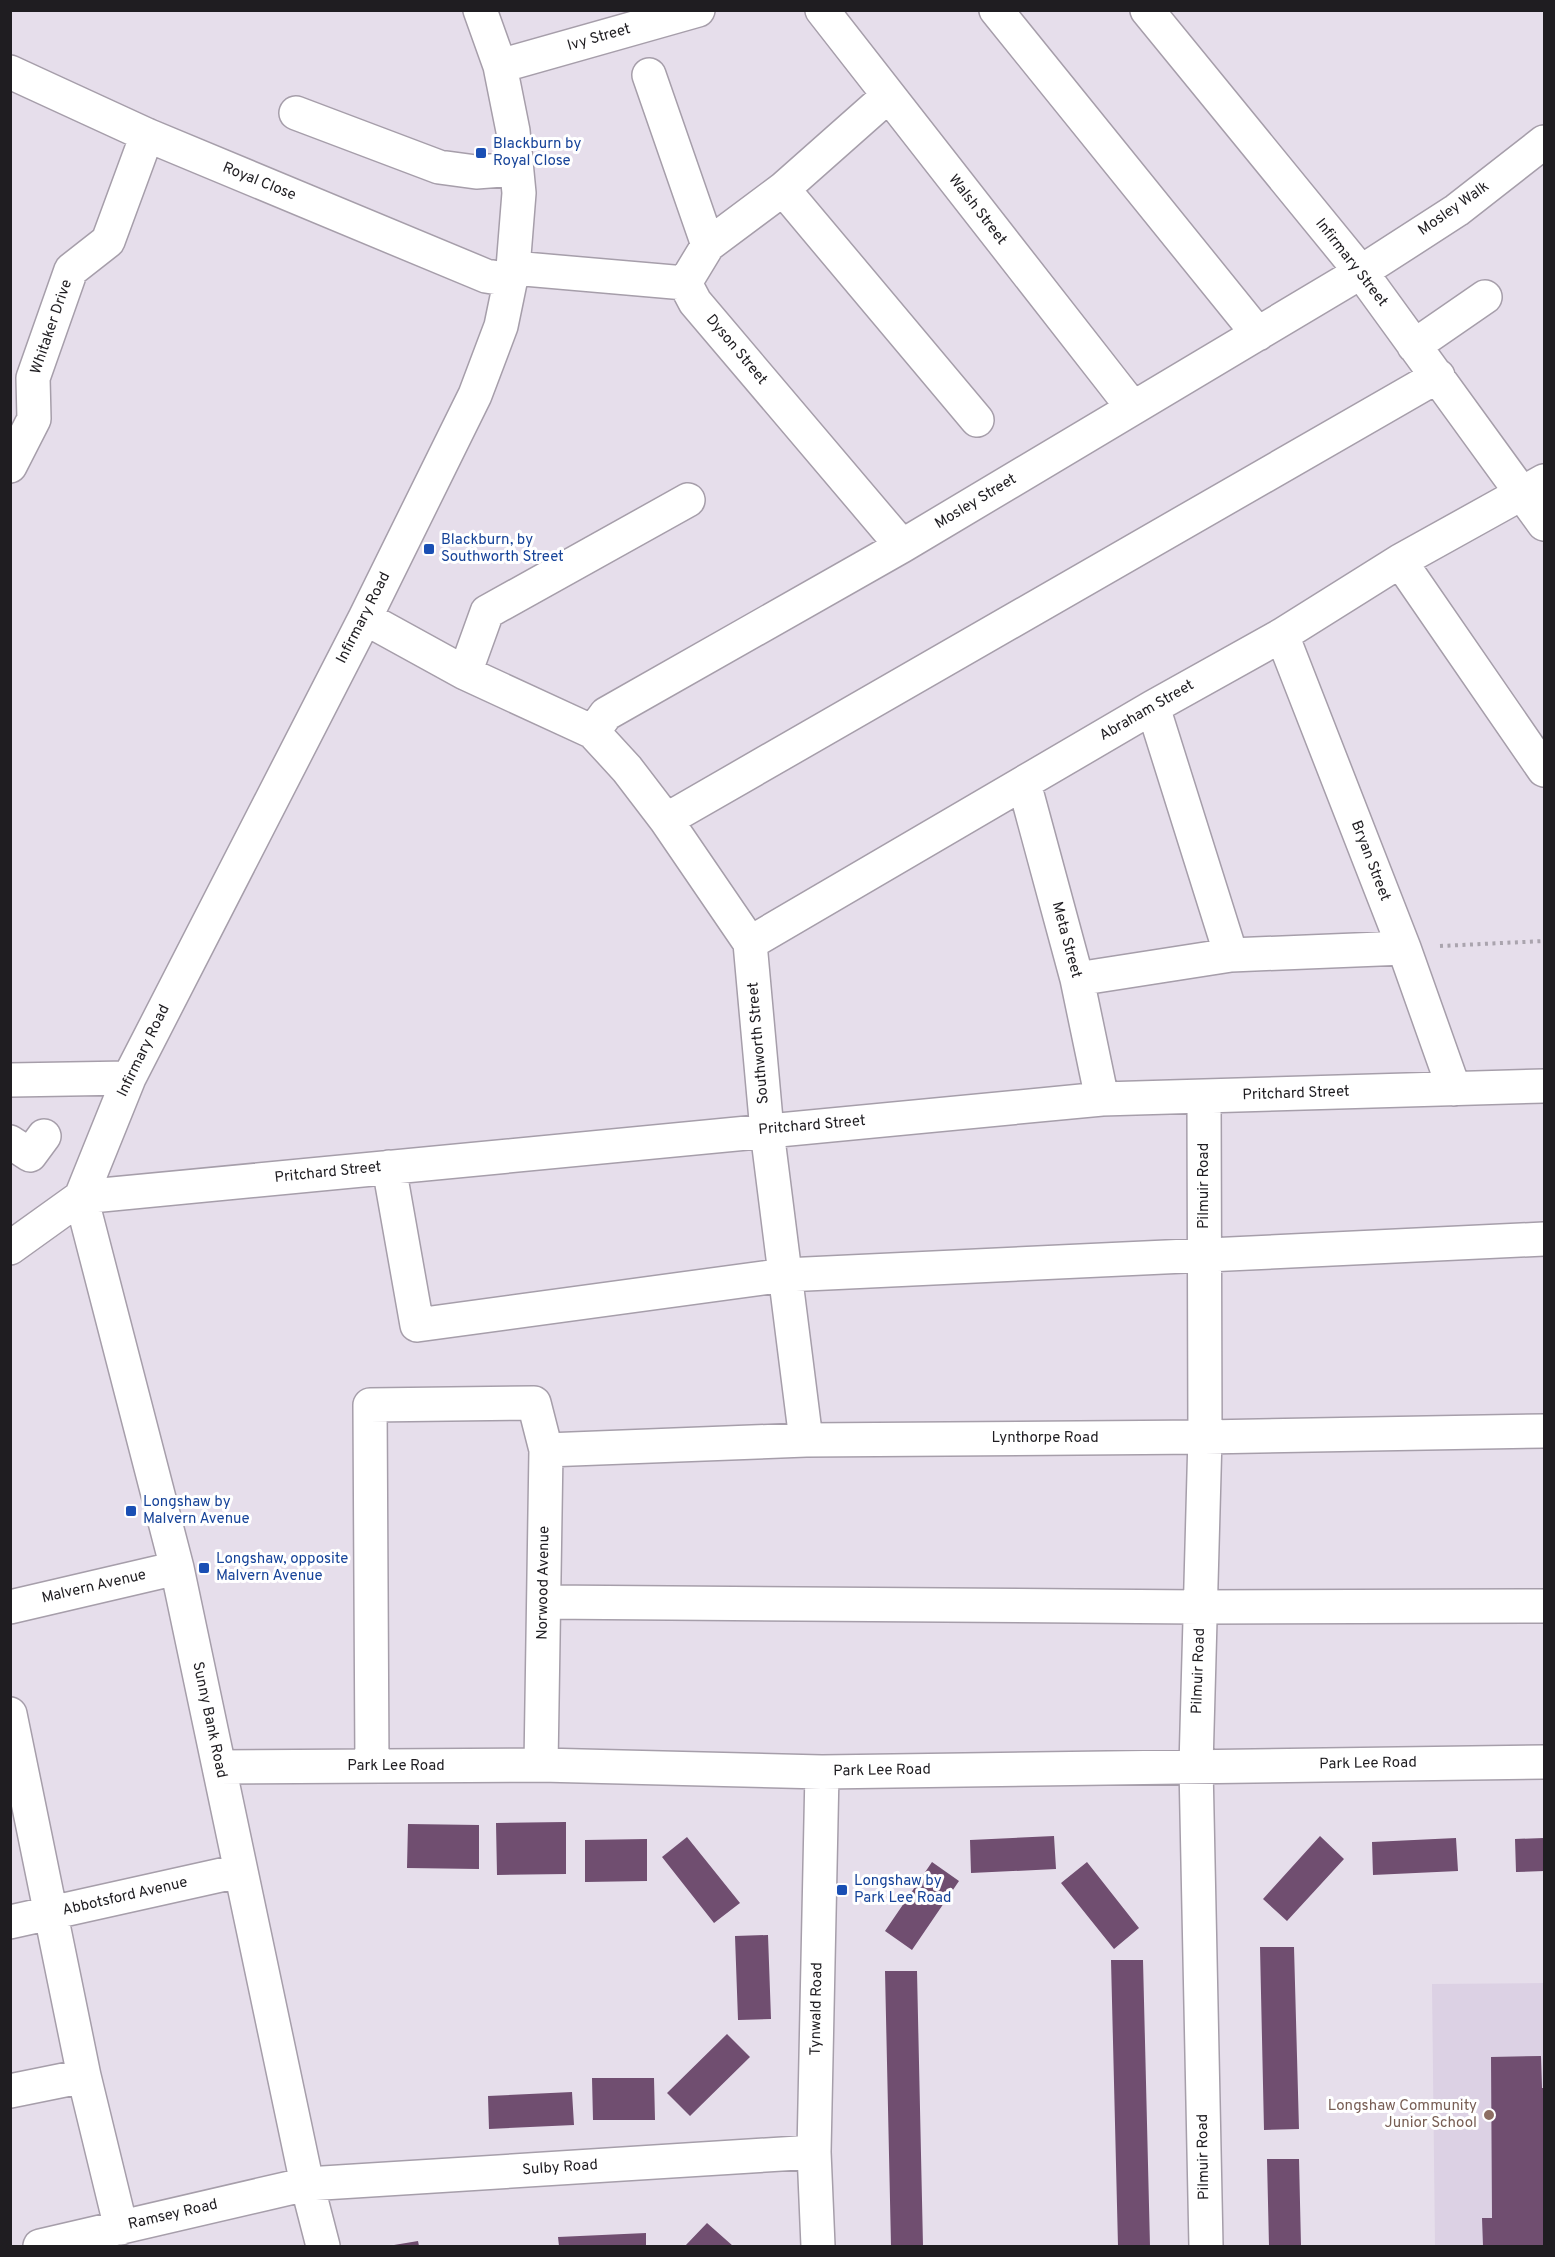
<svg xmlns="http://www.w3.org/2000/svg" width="1555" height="2257" font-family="Overpass,sans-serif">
  <rect width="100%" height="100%" fill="#e6deeb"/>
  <path fill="#dcd1e4" d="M1544 1983V2246H1435L1432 1984Z"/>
  <path fill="#704e70" d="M566 1822V1874L497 1875 496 1823Z
    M408 1824 479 1825V1869L407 1868Z
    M1054 1836 1056 1869 971 1873 970 1840Z
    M1320 1836 1344 1859 1287 1921 1263 1899Z
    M687 1837 740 1903 714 1923 662 1857Z
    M1456 1838 1458 1871 1373 1875 1372 1842Z
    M1544 1838V1871L1516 1872 1515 1839Z
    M647 1839V1881L585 1882V1840Z
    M932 1862 959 1881 912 1950 885 1931Z
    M1087 1862 1139 1928 1114 1949 1061 1883Z
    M768 1935 771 2019 738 2020 735 1936Z
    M1260 1947H1294L1299 2129 1264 2130Z
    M1111 1960H1143L1150 2246H1118Z
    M885 1971H917L923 2246H891Z
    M727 2034 750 2057 690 2116 667 2093Z
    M1541 2056 1542 2088H1544V2246H1483L1482 2218H1492L1491 2057Z
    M592 2078H654L655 2120H593Z
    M572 2092 574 2125 489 2129 488 2096Z
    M1267 2159H1299L1301 2246H1269Z
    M707 2223 733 2246H685Z
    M646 2233V2246H559L558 2237Z
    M418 2241 419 2246H394V2245Z"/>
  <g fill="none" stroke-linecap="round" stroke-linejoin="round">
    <defs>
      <path id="minor" d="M822 10 1133 408
        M996 10 1258 334
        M1147 10 1361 272 1544 524
        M500 66 698 10
        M10 72 147 135 486 276 511 280
        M649 75 708 245
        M296 113 439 167 476 172 516 169
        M783 189 977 420
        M513 268 685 283 695 302 902 546
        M685 283 708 245 783 189 888 96
        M1414 346 1485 297
        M10 466 34 419 33 378 71 270 108 241 147 135
        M1400 561 1544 770
        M365 618 465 673 593 732 627 769 666 820 750 943 767 1131 806 1440
        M1282 635 1404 948 1454 1089
        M465 673 487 612 688 500
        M1153 707 1231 955
        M593 732 606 714 902 546 1361 272 1457 210 1544 142
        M1024 783 1077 979 1102 1099
        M666 820 1438 376
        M750 943 1153 707 1282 635 1400 561 1544 481
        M1077 979 1231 955 1404 948
        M10 1080 129 1078
        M1204 1096 1205 1437 1196 1766 1206 2246
        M10 1142 30 1155 44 1136
        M389 1167 417 1325 785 1275 1544 1239
        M81 1197 1102 1099 1544 1086
        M81 1197 129 1078 365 618 475 395 501 326 513 268 519 193 513 131 500 66 480 10
        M81 1197 177 1568 307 2184 323 2246
        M10 1248 81 1197
        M546 1450 806 1440 1205 1437 1544 1431
        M544 1602 1200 1607 1544 1606
        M10 1607 177 1568
        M10 1714 84 2076
        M372 1766 370 1405 534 1403 546 1450 541 1765
        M219 1767 541 1765 822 1772 1544 1762
        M10 1922 239 1871
        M10 2091 84 2076 121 2228
        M40 2246 307 2184 814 2152
        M818 2246 814 2152 822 1772"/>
    </defs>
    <use href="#minor" stroke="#a69eaa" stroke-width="36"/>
    <path stroke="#aaa4ae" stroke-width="4" stroke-dasharray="3 4.5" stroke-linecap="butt" d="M1440 946 1544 941"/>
    <use href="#minor" stroke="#fff" stroke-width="33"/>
  </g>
  <g fill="#1a4fb4" stroke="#fff" stroke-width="2">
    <rect x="475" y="147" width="12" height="12" rx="3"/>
    <rect x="423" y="543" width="12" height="12" rx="3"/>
    <rect x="125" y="1505" width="12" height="12" rx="3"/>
    <rect x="198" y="1562" width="12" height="12" rx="3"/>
    <rect x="836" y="1884" width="12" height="12" rx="3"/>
  </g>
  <circle fill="#8d6e63" stroke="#fff" stroke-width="2" cx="1489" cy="2115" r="6"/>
  <g text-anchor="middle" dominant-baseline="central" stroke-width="6" stroke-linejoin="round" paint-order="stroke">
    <g font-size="15" fill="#1f1d21" stroke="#fff">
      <text transform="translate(599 38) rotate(-16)">Ivy Street</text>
      <text transform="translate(259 182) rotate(22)">Royal Close</text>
      <text transform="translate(1454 209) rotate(-35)">Mosley Walk</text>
      <text transform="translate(977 210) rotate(52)">Walsh Street</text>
      <text transform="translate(1351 263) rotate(52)">Infirmary Street</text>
      <text transform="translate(52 327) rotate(-71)">Whitaker Drive</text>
      <text transform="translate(736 350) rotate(50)">Dyson Street</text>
      <text transform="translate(976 502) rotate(-31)">Mosley Street</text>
      <text transform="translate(364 618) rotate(-63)">Infirmary Road</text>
      <text transform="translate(1147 711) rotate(-30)">Abraham Street</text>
      <text transform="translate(1370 861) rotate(69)">Bryan Street</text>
      <text transform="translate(1066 940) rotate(75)">Meta Street</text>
      <text transform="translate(759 1043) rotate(-95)">Southworth Street</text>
      <text transform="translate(144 1051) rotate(-64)">Infirmary Road</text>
      <text transform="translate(1296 1094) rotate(-2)">Pritchard Street</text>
      <text transform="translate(812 1126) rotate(-5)">Pritchard Street</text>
      <text transform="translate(328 1173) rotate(-6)">Pritchard Street</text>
      <text transform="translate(1204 1186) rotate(-90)">Pilmuir Road</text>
      <text x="1045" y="1438">Lynthorpe Road</text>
      <text transform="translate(544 1583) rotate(-89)">Norwood Avenue</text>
      <text transform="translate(94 1587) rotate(-13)">Malvern Avenue</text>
      <text transform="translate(1199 1671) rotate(-88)">Pilmuir Road</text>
      <text transform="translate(209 1720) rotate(78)">Sunny Bank Road</text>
      <text transform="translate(1368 1764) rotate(-1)">Park Lee Road</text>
      <text x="396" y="1766">Park Lee Road</text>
      <text transform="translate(882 1771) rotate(-1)">Park Lee Road</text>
      <text transform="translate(125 1897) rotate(-13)">Abbotsford Avenue</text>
      <text transform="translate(817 2009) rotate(-89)">Tynwald Road</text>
      <text transform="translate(1204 2157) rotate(-91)">Pilmuir Road</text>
      <text transform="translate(560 2168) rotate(-4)">Sulby Road</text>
      <text transform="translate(173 2215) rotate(-13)">Ramsey Road</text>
    </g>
    <g font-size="15" fill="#164399" stroke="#fff" text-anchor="start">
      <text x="493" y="144">Blackburn by<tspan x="493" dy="17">Royal Close</tspan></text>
      <text x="441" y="540">Blackburn, by<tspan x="441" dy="17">Southworth Street</tspan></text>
      <text x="143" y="1502">Longshaw by<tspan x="143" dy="17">Malvern Avenue</tspan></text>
      <text x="216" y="1559">Longshaw, opposite<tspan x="216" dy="17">Malvern Avenue</tspan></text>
      <text x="854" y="1881">Longshaw by<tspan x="854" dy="17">Park Lee Road</tspan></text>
    </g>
    <g font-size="15" fill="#785e54" stroke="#fff" text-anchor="end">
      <text x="1477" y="2106">Longshaw Community<tspan x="1477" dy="17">Junior School</tspan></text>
    </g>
  </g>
  <rect width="1555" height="2257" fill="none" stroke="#1f1d21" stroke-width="24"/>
</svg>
